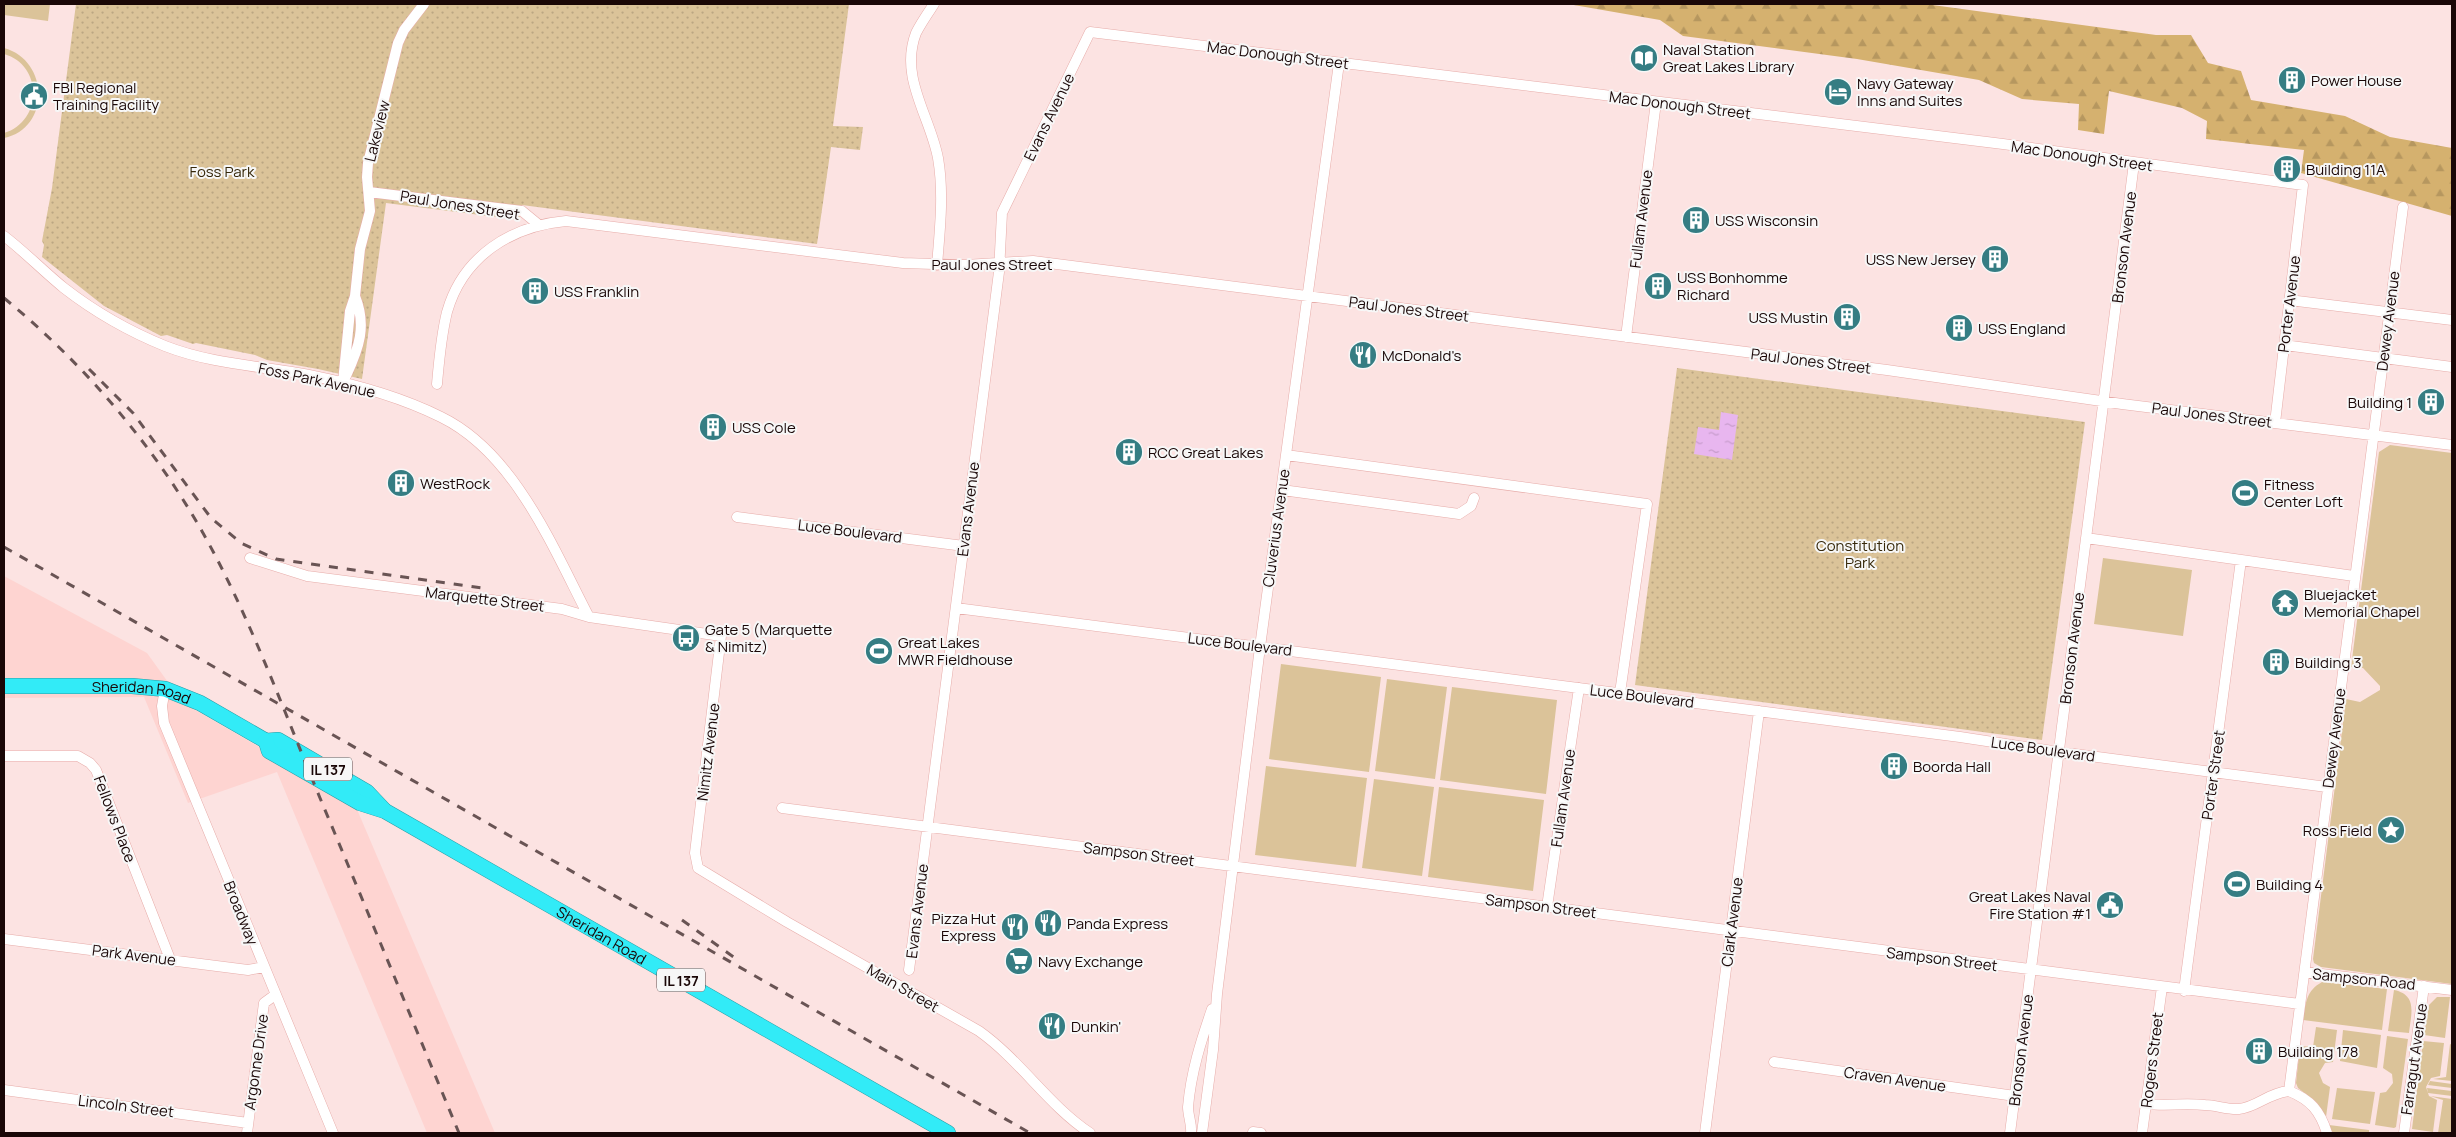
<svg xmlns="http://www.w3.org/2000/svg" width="2456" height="1137" font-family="Manrope,sans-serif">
  <defs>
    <pattern id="forest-firs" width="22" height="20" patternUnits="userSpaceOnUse" patternTransform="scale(1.25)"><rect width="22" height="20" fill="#d5b16f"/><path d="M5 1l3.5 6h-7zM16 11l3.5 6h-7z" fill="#b6975f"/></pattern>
    <pattern id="park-dots" width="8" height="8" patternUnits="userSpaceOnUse" patternTransform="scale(1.25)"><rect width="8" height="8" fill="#dbc399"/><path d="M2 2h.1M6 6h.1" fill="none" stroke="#bba682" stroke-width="1.8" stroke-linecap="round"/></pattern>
    <pattern id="water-ripples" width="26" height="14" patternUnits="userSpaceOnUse" patternTransform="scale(1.25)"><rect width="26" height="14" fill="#e8b6ef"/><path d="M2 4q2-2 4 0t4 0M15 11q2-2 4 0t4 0" fill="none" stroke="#c69bcb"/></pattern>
  </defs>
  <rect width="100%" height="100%" fill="#fce3e2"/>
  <path fill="#fed4d1" d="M4 576 147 653 183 703 273 755 356 807 495 1133H427L277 772 188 803 144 697 4 698Z"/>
  <path fill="#dbc399" d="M4 4H50L48 21 4 15Z
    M4 48C49 60 51 128 4 138V133C43 121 43 65 4 54Z
    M2390 445 2452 453V984L2321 967 2314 963 2313 959 2346 699 2360 702 2380 690V686L2363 668 2351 667 2379 452Z
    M2103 558 2192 570 2183 636 2094 624Z
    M1281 664 1381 677 1369 772 1269 759Z
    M1387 679 1447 687 1435 779 1375 771Z
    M1452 687 1557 700 1546 794 1440 780Z
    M1266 766 1367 778 1356 867 1255 855Z
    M1374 779 1434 787 1422 876 1362 868Z
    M1439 787 1544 800 1533 891 1428 877Z
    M2322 982 2387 989 2382 1030 2303 1020C2306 1002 2306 991 2322 982Z
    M2394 990C2418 995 2411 1014 2409 1033L2388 1031Z
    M2437 997H2450L2445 1038 2424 1035 2429 1005Z
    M2316 1027 2337 1030 2333 1062 2325 1063 2319 1073 2323 1083 2330 1087 2326 1117 2316 1102 2298 1088 2296 1083 2300 1046 2313 1047Z
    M2343 1030 2381 1035 2377 1068 2340 1061Z
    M2387 1036 2408 1039 2396 1127 2394 1128 2375 1125 2380 1093 2386 1092 2393 1083 2392 1074 2383 1068Z
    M2423 1041 2444 1043 2440 1076 2431 1078 2426 1087 2429 1096 2437 1100 2433 1132 2412 1129Z
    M2450 1044 2452 1045V1081L2433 1079 2446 1077Z
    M2430 1081 2452 1084V1088L2428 1085Z
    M2337 1088 2375 1092 2370 1124 2332 1119Z
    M2427 1088 2452 1091V1096L2428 1093Z
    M2430 1096 2452 1099V1133H2438L2443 1100Z
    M2329 1125 2369 1130V1133H2331Z"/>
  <path fill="url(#forest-firs)" d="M1568 4H1925L2156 35H2191L2208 63 2241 71 2251 100 2345 116 2390 137 2452 148V216L2301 173 2304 150 2206 139 2207 121 2182 108 2109 91 2104 134 2078 130 2079 104 2022 99 1979 80 1857 59 1683 36 1660 20Z"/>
  <path fill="url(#park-dots)" d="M76 4H849L833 126 863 127 860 150 831 147 817 244 522 205 519 220 386 203 362 379 318 369 267 360 255 355 196 343 193 344 167 335 161 336 104 306 42 257 44 245 42 241 52 188Z
    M1677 368 2085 422 2042 740 1635 685Z"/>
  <path fill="url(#water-ripples)" d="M1721 412 1738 415 1732 460 1694 454 1698 427 1719 430Z"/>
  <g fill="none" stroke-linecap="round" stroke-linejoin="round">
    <defs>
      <path id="minor" d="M934 4C928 13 921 23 916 33 899 77 930 116 938 158 944 193 940 229 937 265
        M369 192 522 211 539 225
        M4 236C25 252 43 271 64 288 95 312 128 331 165 346 211 364 261 366 309 375 354 384 399 396 441 417 515 453 553 548 589 617
        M2289 300 2452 320
        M1626 337 1656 102
        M2284 345 2452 367
        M346 376C359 348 367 326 355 296
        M343 382 350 311 355 296 360 249 370 211 367 177 368 163 398 43 404 30 424 4
        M437 384C439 361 441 336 447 312 463 256 511 226 566 221L903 263 965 265 1033 261 1887 370 2122 404 2452 445
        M1286 455 1647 504 1620 693
        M1282 490 1459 514 1471 506 1474 498
        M737 517 964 546
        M2086 538 2354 576
        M250 558 307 576 562 609 589 617 721 636 695 853 698 868 787 922 979 1031C1021 1061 1048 1105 1090 1133
        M956 608 1960 737 2059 752 2327 787
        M165 689 162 706 164 723 333 1133
        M4 756H78L90 763 96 770 170 959
        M782 808 2300 1004
        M1547 907 1579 688
        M4 939 248 970 264 967
        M909 970 999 272 1002 213 1090 32 2003 144 2303 185 2275 423
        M2305 972 2452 990
        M2184 991 2241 560
        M1774 1062 2015 1096
        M4 1090 248 1123
        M2289 1091 2403 207
        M2147 1104C2166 1106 2185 1103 2205 1105 2216 1105 2228 1110 2239 1109 2257 1107 2268 1093 2289 1091 2311 1100 2320 1111 2327 1133
        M1253 1132 1261 1133
        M247 1133 264 1003 275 995
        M1191 1133C1192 1124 1188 1116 1188 1107 1191 1072 1201 1041 1212 1009
        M1202 1133 1213 1050 1217 994 1260 647 1339 63
        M1705 1133 1759 711
        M2010 1133 2134 163
        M2142 1133 2162 987
        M2404 1133 2424 986"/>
      <g id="highway">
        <path id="s1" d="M4 686H132L165 689 200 703 266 741 278 740 367 792 384 810"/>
        <path id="s2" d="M266 741 269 751 360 803 385 811 948 1133"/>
      </g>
    </defs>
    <use href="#minor" stroke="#e7aca9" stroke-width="11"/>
    <use href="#highway" stroke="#2a9ba3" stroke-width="16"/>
    <use href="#minor" stroke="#fff" stroke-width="10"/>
    <use href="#highway" stroke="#32ebf7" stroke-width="15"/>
    <path stroke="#695454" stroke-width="3" stroke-dasharray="9 9" stroke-linecap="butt" d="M4 298C83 363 152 443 203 533 250 617 283 709 320 798 367 910 413 1022 459 1133
      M89 369 133 413 211 518 241 543 276 559 482 588
      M4 547 1030 1133
      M682 920 735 958"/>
  </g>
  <defs>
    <symbol id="library-disc" viewBox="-11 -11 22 22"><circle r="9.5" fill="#357d83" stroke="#f7f7f7"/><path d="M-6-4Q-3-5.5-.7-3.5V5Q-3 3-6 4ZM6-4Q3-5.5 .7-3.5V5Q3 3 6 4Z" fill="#fff"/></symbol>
    <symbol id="building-disc" viewBox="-11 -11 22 22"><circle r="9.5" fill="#357d83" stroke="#f7f7f7"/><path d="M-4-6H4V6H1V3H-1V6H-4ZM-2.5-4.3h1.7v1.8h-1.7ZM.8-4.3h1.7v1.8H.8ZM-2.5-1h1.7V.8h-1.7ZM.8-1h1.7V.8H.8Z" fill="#fff"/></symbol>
    <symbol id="hotel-disc" viewBox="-11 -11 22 22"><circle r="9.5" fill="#357d83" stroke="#f7f7f7"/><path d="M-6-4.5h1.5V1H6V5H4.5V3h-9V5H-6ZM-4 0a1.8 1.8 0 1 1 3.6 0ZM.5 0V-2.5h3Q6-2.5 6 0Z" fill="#fff"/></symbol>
    <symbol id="civic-disc" viewBox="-11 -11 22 22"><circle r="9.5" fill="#357d83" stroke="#f7f7f7"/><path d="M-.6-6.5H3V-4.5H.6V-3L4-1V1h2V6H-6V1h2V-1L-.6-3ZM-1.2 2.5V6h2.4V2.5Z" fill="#fff"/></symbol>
    <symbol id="restaurant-disc" viewBox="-11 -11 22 22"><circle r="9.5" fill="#357d83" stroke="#f7f7f7"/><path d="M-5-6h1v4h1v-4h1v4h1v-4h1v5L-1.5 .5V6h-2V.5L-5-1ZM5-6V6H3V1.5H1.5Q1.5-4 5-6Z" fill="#fff"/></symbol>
    <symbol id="stadium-disc" viewBox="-11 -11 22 22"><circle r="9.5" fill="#357d83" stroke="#f7f7f7"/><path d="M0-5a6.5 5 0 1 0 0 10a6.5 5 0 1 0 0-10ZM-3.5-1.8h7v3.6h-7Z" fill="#fff"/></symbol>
    <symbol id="temple-disc" viewBox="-11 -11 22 22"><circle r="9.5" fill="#357d83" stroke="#f7f7f7"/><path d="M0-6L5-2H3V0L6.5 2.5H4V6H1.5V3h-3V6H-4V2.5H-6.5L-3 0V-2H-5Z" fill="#fff"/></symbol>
    <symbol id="bus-disc" viewBox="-11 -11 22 22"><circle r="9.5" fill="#357d83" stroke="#f7f7f7"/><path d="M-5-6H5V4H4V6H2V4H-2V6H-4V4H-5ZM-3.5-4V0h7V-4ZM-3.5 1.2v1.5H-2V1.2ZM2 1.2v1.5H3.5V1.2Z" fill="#fff"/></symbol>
    <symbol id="sight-disc" viewBox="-11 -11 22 22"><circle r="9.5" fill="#357d83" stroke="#f7f7f7"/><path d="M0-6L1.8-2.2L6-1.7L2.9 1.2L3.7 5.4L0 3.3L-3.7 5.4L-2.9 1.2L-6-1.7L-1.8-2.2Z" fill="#fff"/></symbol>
    <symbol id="supermarket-disc" viewBox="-11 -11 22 22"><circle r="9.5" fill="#357d83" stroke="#f7f7f7"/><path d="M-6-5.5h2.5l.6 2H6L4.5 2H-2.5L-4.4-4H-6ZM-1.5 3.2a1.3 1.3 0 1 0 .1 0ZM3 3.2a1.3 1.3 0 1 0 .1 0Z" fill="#fff"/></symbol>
  </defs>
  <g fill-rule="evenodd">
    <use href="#library-disc" x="1628" y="42" width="32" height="32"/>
    <use href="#building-disc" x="2276" y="64" width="32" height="32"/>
    <use href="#hotel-disc" x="1822" y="76" width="32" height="32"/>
    <use href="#civic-disc" x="18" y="80" width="32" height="32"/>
    <use href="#building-disc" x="2271" y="153" width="32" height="32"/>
    <use href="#building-disc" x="1680" y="204" width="32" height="32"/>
    <use href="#building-disc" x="1979" y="243" width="32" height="32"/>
    <use href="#building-disc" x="1642" y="270" width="32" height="32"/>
    <use href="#building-disc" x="519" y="275" width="32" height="32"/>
    <use href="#building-disc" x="1831" y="301" width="32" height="32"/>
    <use href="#building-disc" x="1943" y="312" width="32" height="32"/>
    <use href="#restaurant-disc" x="1347" y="339" width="32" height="32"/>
    <use href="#building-disc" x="2415" y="386" width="32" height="32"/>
    <use href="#building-disc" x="697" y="411" width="32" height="32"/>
    <use href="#building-disc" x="1113" y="436" width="32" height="32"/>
    <use href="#building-disc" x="385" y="467" width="32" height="32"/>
    <use href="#stadium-disc" x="2229" y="477" width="32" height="32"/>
    <use href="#temple-disc" x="2269" y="587" width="32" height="32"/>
    <use href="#bus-disc" x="670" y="622" width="32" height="32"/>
    <use href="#stadium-disc" x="863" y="635" width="32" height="32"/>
    <use href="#building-disc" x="2260" y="646" width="32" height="32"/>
    <use href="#building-disc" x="1878" y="750" width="32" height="32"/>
    <use href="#sight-disc" x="2375" y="814" width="32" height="32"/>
    <use href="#stadium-disc" x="2221" y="868" width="32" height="32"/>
    <use href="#civic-disc" x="2094" y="889" width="32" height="32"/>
    <use href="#restaurant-disc" x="1032" y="907" width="32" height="32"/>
    <use href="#restaurant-disc" x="999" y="911" width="32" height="32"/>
    <use href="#supermarket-disc" x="1003" y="945" width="32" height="32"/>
    <use href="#restaurant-disc" x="1036" y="1010" width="32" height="32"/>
    <use href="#building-disc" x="2243" y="1035" width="32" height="32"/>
  </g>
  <g text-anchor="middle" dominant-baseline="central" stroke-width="4" stroke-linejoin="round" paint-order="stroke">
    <g fill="#f7f7f7" stroke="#5c4f4f" stroke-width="1">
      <rect x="304" y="757.5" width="48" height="23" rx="4"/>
      <rect x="657" y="968.5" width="48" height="23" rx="4"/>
    </g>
    <g font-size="14" font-weight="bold" fill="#1a0707">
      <text x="328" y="769">IL 137</text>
      <text x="681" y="980">IL 137</text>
    </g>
    <g font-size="15" fill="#1a0707" stroke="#f7f7f7" text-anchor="start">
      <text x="1663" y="49">Naval Station<tspan x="1663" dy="17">Great Lakes Library</tspan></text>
      <text x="2311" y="80">Power House</text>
      <text x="1857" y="83">Navy Gateway<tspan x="1857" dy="17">Inns and Suites</tspan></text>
      <text x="53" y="87">FBI Regional<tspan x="53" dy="17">Training Facility</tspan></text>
      <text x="2306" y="169">Building 11A</text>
      <text x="1715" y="220">USS Wisconsin</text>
      <text x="1976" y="259" text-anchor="end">USS New Jersey</text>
      <text x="1677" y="277">USS Bonhomme<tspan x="1677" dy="17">Richard</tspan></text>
      <text x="554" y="291">USS Franklin</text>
      <text x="1828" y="317" text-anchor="end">USS Mustin</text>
      <text x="1978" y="328">USS England</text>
      <text x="1382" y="355">McDonald's</text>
      <text x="2412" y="402" text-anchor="end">Building 1</text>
      <text x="732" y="427">USS Cole</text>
      <text x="1148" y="452">RCC Great Lakes</text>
      <text x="420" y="483">WestRock</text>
      <text x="2264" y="484">Fitness<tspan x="2264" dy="17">Center Loft</tspan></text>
      <text x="2304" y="594">Bluejacket<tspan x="2304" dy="17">Memorial Chapel</tspan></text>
      <text x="705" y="629">Gate 5 (Marquette<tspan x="705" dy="17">&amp; Nimitz)</tspan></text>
      <text x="898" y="642">Great Lakes<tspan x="898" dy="17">MWR Fieldhouse</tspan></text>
      <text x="2295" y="662">Building 3</text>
      <text x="1913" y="766">Boorda Hall</text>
      <text x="2372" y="830" text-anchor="end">Ross Field</text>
      <text x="2256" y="884">Building 4</text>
      <text x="2091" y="896" text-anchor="end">Great Lakes Naval<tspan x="2091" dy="17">Fire Station #1</tspan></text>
      <text x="996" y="918" text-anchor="end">Pizza Hut<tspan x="996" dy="17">Express</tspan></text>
      <text x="1067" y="923">Panda Express</text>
      <text x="1038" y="961">Navy Exchange</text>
      <text x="1071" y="1026">Dunkin'</text>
      <text x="2278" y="1051">Building 178</text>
    </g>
    <g font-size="15" fill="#1a0707" stroke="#f7f7f7">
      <text transform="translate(1278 55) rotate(7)">Mac Donough Street</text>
      <text transform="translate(1680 105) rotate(7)">Mac Donough Street</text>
      <text transform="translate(1049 117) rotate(-64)">Evans Avenue</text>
      <text transform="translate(377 131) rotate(-76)">Lakeview</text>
      <text transform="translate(2082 156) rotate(8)">Mac Donough Street</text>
      <text transform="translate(460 205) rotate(9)">Paul Jones Street</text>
      <text transform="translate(1641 219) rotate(-83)">Fullam Avenue</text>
      <text transform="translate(2124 247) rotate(-83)">Bronson Avenue</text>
      <text x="992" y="264">Paul Jones Street</text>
      <text transform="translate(2289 304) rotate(-83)">Porter Avenue</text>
      <text transform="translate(1409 309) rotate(7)">Paul Jones Street</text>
      <text transform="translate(2388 321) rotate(-83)">Dewey Avenue</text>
      <text transform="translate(1811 361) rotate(7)">Paul Jones Street</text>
      <text transform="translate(317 380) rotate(12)">Foss Park Avenue</text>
      <text transform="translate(2212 415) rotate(7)">Paul Jones Street</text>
      <text transform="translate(968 509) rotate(-83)">Evans Avenue</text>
      <text transform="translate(1276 528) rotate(-82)">Cluverius Avenue</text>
      <text transform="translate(850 531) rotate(7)">Luce Boulevard</text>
      <text transform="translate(485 599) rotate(7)">Marquette Street</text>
      <text transform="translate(1240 644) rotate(7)">Luce Boulevard</text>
      <text transform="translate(2072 648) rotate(-83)">Bronson Avenue</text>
      <text stroke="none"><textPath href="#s1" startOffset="138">Sheridan Road</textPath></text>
      <text transform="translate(1642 696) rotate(7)">Luce Boulevard</text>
      <text transform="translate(2334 738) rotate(-83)">Dewey Avenue</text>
      <text transform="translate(2043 749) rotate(8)">Luce Boulevard</text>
      <text transform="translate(708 752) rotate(-83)">Nimitz Avenue</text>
      <text transform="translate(2213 775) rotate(-82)">Porter Street</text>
      <text transform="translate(1563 798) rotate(-82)">Fullam Avenue</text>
      <text transform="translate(115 819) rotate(69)">Fellows Place</text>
      <text transform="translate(1139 854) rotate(7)">Sampson Street</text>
      <text transform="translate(1541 906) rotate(7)">Sampson Street</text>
      <text transform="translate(917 911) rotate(-83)">Evans Avenue</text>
      <text transform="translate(241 913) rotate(68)">Broadway</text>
      <text transform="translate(1732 922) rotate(-83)">Clark Avenue</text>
      <text stroke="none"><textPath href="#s2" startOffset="391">Sheridan Road</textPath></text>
      <text transform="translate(134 955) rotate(7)">Park Avenue</text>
      <text transform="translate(1942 959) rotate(7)">Sampson Street</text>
      <text transform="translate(2364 979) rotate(6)">Sampson Road</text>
      <text transform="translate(903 988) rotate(30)">Main Street</text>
      <text transform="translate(2021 1050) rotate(-83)">Bronson Avenue</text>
      <text transform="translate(2414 1059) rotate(-82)">Farragut Avenue</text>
      <text transform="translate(2152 1060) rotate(-83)">Rogers Street</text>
      <text transform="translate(256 1062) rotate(-82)">Argonne Drive</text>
      <text transform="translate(1895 1079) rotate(8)">Craven Avenue</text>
      <text transform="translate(126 1106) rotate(7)">Lincoln Street</text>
    </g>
    <g font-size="15" fill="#37280a" stroke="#f7f7f7">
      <text x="222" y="171">Foss Park</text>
      <text x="1860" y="545">Constitution<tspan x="1860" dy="17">Park</tspan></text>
    </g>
  </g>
  <rect width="2456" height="1137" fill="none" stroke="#1a0707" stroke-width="10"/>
</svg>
